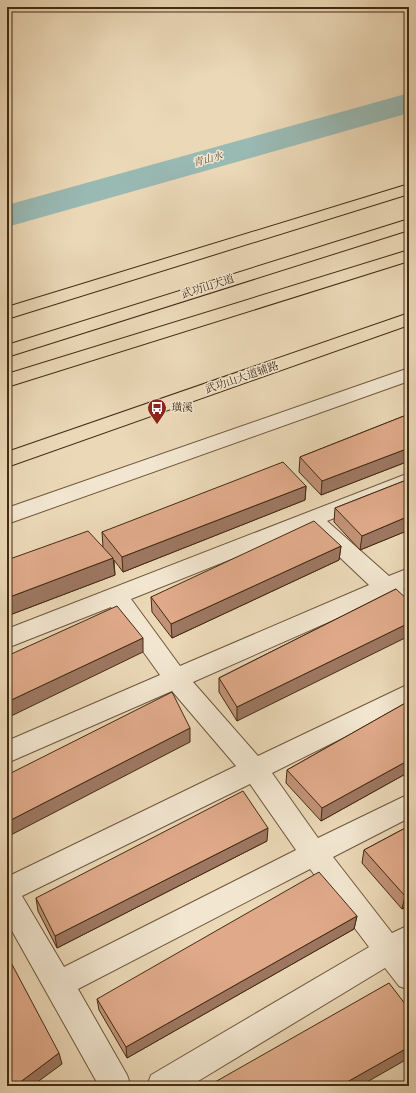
<svg xmlns="http://www.w3.org/2000/svg" width="416" height="1093" font-family="'IM FELL English','Noto Serif SC',serif">
  <rect width="100%" height="100%" fill="#ebd8b7"/>
  <filter id="stains"><feTurbulence type="fractalNoise" baseFrequency=".005" numOctaves="4"/><feColorMatrix values="0 0 0 0 .2 0 0 0 0 .09 0 0 0 0 .02 0 0 0 .5 -.17"/></filter>
  <radialGradient id="worn" r=".72"><stop offset=".6" stop-color="#630" stop-opacity="0"/><stop offset="1" stop-color="#630" stop-opacity=".3"/></radialGradient>
  <g fill="none" stroke-linecap="round" stroke-linejoin="round">
    <path fill="#99b9b3" fill-rule="evenodd" d="M409 93V113L7 227V205Z"/>
    <defs>
      <path id="minor" d="M409 368V381L7 524V508Z
        M409 473V488L327 521 389 576 409 568V587L403 589 409 595V617L401 614 383 598 193 682 258 756 409 684V705L272 773 318 838 409 794V818L333 857 392 933 409 925V990L399 986 385 968 190 1086H147L151 1075 369 947 310 869 78 989 127 1075 131 1086H99L7 922V877L236 766 172 691 7 763V741L160 675 111 607 7 648V629ZM309 528 369 585 180 666 131 599ZM250 784 296 850 64 967 22 896Z"/>
      <path id="major" d="M409 184V194L7 319V307Z
        M409 313V325L7 467V452Z"/>
      <path id="highway" d="M409 219V230L7 357V345Z
        M409 250V261L7 387V374Z"/>
    </defs>
    <use href="#minor" stroke="#6d563b" stroke-width="2"/>
    <use href="#major" stroke="#432b12" stroke-width="2"/>
    <use href="#highway" stroke="#432b12" stroke-width="2"/>
    <use href="#minor" fill="#f2e6d0" fill-rule="evenodd"/>
    <use href="#major" fill="#ebd8b7" fill-rule="evenodd"/>
    <use href="#highway" fill="#ebd8b7" fill-rule="evenodd"/>
  </g>
  <path fill="#c19277" stroke="#432b12" d="M409 414V461L321 495 299 472 300 457Z
    M409 479V530L360 550 334 522 335 508Z
    M306 486 305 500 123 572 114 560 115 575 7 616V560L103 547 102 532Z
    M341 546 339 560 172 638 152 612 151 597Z
    M396 589 237 721 219 692V678Z
    M409 701V772L321 821 286 783 287 770Z
    M409 826V905L402 909 362 863 364 850Z
    M267 841 57 948 38 911 36 898Z
    M357 916 354 929 127 1058 99 1010 97 999Z"/>
  <path fill="#9d7761" stroke="#432b12" d="M409 448V461L321 495 322 481Z
    M306 486 305 500 123 572 122 557Z
    M409 516V530L360 550 362 536Z
    M341 546 339 560 172 638 171 624Z
    M113 558 115 575 7 616V598Z
    M409 623V636L237 721V707Z
    M143 638V652L7 718V702Z
    M190 728V742L7 837V822Z
    M409 760V772L321 821 322 808Z
    M268 828 267 841 57 948 55 936Z
    M409 894V905L402 909 405 896Z
    M357 916 354 929 127 1058 126 1047Z
    M409 1047V1058L360 1086H340Z
    M59 1053 62 1064 32 1086H15Z"/>
  <path fill="#e0aa8a" stroke="#432b12" d="M409 414V448L322 481 300 457Z
    M283 462 306 486 122 557 102 532Z
    M409 479V516L362 536 335 508Z
    M314 521 341 546 171 624 151 597Z
    M88 531 113 558 7 598V560Z
    M396 589 409 601V623L237 707 219 678Z
    M117 606 143 638 7 702V656Z
    M172 692 190 728 7 822V775Z
    M409 701V760L322 808 287 770Z
    M243 791 268 828 55 936 36 898Z
    M409 826V894L405 896 364 850Z
    M319 872 357 916 126 1047 97 999Z
    M7 955 59 1053 15 1086H7Z
    M389 983 409 1009V1047L340 1086H208Z"/>
  <defs>
    <symbol id="bus-pin" viewBox="-11 -11 22 30"><path d="M0 17L-7.5 6A9.5 9.5 0 1 1 7.5 6Z" fill="#8f2418" stroke="#f2e6d0"/><path d="M-5-6H5V4H4V6H2V4H-2V6H-4V4H-5ZM-3.5-4V0h7V-4ZM-3.5 1.2v1.5H-2V1.2ZM2 1.2v1.5H3.5V1.2Z" fill="#fff"/></symbol>
  </defs>
  <g fill-rule="evenodd">
    <use href="#bus-pin" x="146" y="397" width="22" height="30"/>
  </g>
  <g text-anchor="middle" dominant-baseline="central" stroke-width="3" stroke-linejoin="round" paint-order="stroke">
    <g font-size="10" font-style="italic" fill="#584e3a" stroke="#f2e6d0">
      <text transform="translate(208 160) rotate(-16)">青山水</text>
    </g>
    <g font-size="11" fill="#432b12" stroke="#f2e6d0">
      <text transform="translate(208 287) rotate(-18)">武功山大道</text>
      <text transform="translate(242 378) rotate(-19)">武功山大道辅路</text>
    </g>
    <g font-size="11" fill="#432b12" stroke="#f2e6d0" text-anchor="start">
      <text x="171" y="408">璜溪</text>
    </g>
  </g>
  <rect width="416" height="1093" fill="none" stroke="#ebd8b7" stroke-width="24"/>
  <rect x="8" y="8" width="400" height="1077" fill="none" stroke="#432b12" stroke-width="2"/>
  <rect x="12" y="12" width="392" height="1069" fill="none" stroke="#432b12"/>
  <rect width="100%" height="100%" filter="url(#stains)"/>
  <rect width="100%" height="100%" fill="url(#worn)"/>
</svg>
